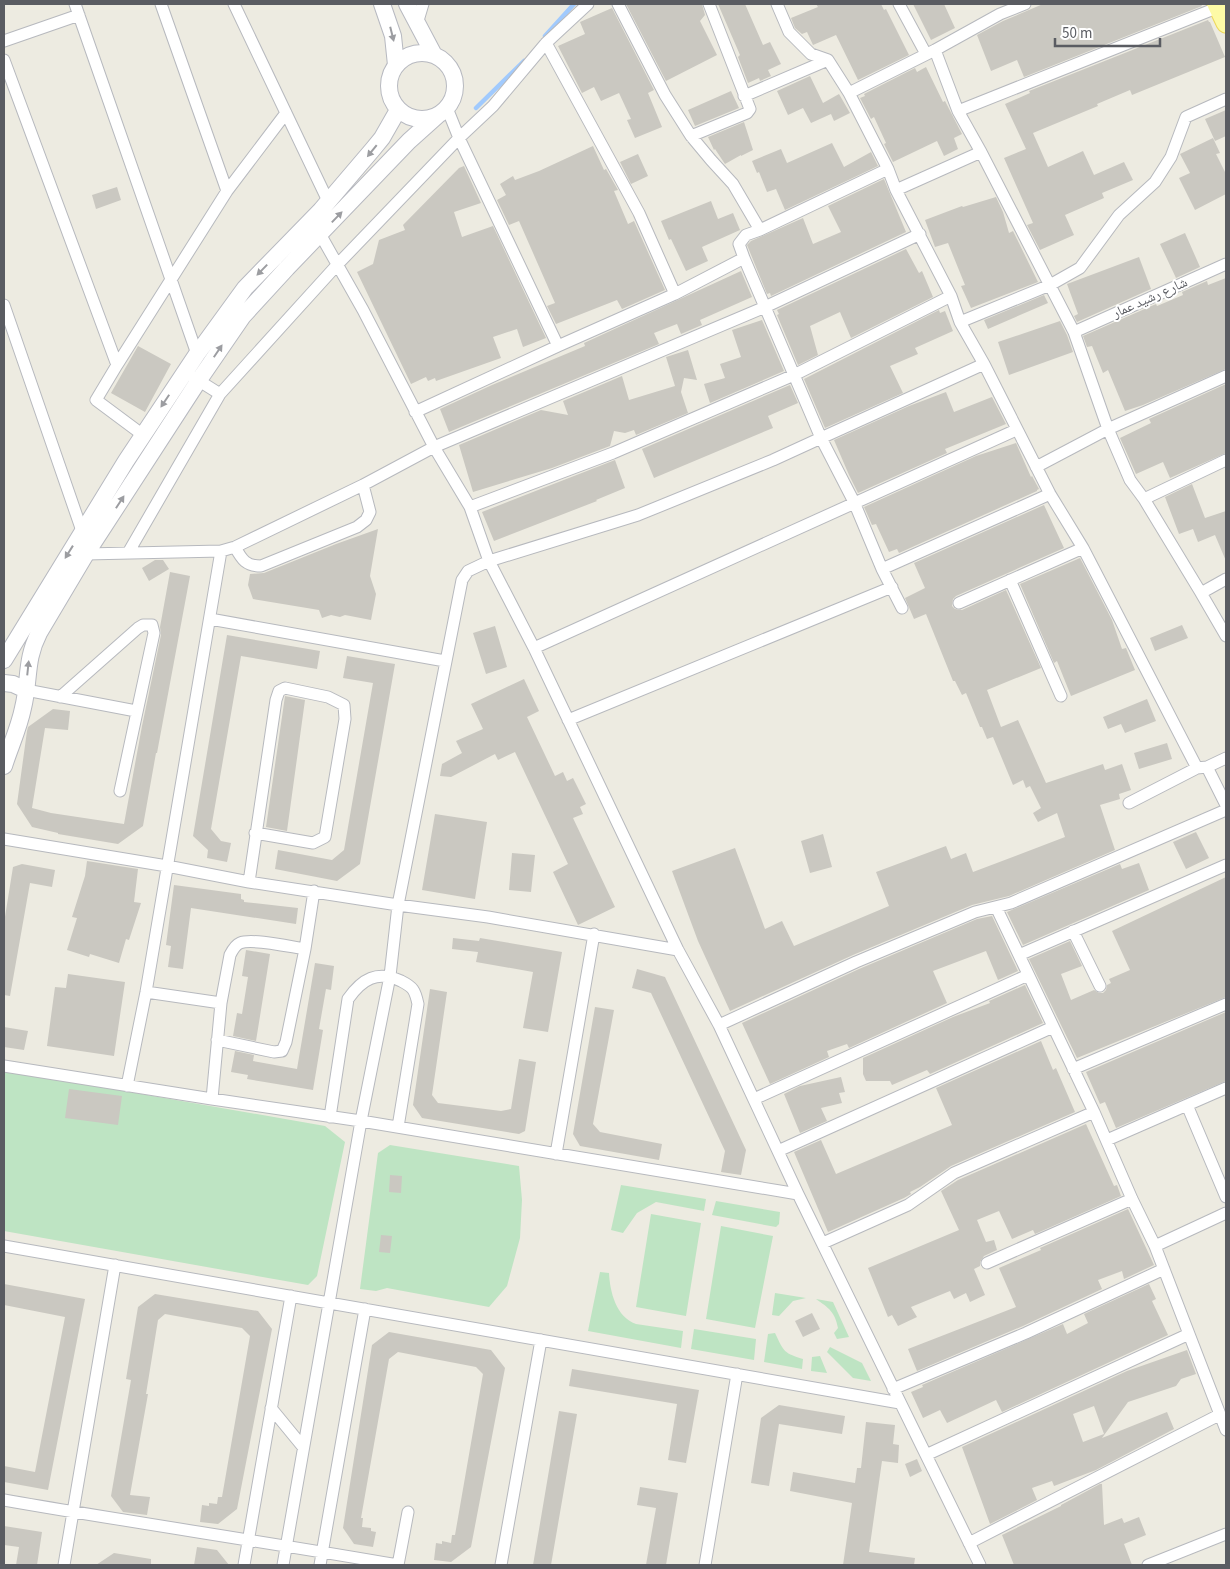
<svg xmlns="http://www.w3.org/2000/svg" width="1230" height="1569" font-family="'Source Sans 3','Noto Naskh Arabic',sans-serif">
  <rect width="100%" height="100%" fill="#edebe1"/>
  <path fill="#bee4c3" d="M4 1070 325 1126 345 1142 317 1276 308 1285 4 1231Z
    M390 1145 519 1166 522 1200 520 1238 507 1286 489 1307 387 1288 376 1291 360 1289 378 1153Z
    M621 1185 706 1199 704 1211 656 1202 637 1213 623 1233 611 1230Z
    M716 1201 780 1212 779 1224 776 1227 712 1215Z
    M651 1214 701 1223 686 1316 636 1307Z
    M721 1226 773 1236 755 1328 706 1319Z
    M600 1272 609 1273C610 1292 616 1317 636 1324L683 1331 681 1348 588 1331Z
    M775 1293 806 1298 793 1301 779 1316 772 1315Z
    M816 1299 833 1302 849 1337 837 1339 834 1333 838 1328C835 1312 829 1308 816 1299Z
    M694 1329 756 1339 754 1360 691 1349Z
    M775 1333C784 1352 784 1353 803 1359L802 1369 764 1362 768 1334Z
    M830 1347 862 1363 871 1381 853 1378 827 1352Z
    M820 1356 827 1373 811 1371 812 1357Z"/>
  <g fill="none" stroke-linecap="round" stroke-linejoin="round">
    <path stroke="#a1cafd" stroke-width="4.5" d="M545 36 574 4
      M476 108 524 61"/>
  </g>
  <path fill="#cac8c1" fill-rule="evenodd" d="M626 4H702L705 15 700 21 717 55 666 81Z
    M718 4H745L763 45 770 42 781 64 768 70 771 76 760 81 759 78 748 83 738 57 740 55Z
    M816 4H881L884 10 886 9 909 55 858 80 836 35 813 45 807 32 802 34 795 28 791 18 818 7Z
    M913 4H944L955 28 931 40Z
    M1043 4H1201L1202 6 1024 77 1017 60 991 71 977 35 1003 21Z
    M612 8 654 90 648 93 662 127 635 138 627 120 631 119 619 93 601 101 594 87 582 93 558 46 585 34 580 22Z
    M1208 20 1209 22H1210L1225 57 1132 95 1130 90 1097 104 1098 106 1033 133 1048 167 1083 151 1094 175 1124 162 1133 180 1102 193 1104 198 1065 215 1074 235 1040 250 1027 225 1033 223 1004 158 1026 149 1005 104 1030 93 1029 91Z
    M926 67 943 102 945 101 962 134 954 138 958 149 944 156 937 141 893 162 884 144 886 143 874 117 871 119 860 98 865 96 864 94 915 68 917 72Z
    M810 76 823 103 839 94 850 113 834 121 831 114 811 123 803 108 788 115 777 91Z
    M731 91 739 108 695 126 688 110Z
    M1226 110V136L1215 141 1205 119Z
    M744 122 753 150 741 156V155L725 164 715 149 714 150 708 137Z
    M1213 138 1220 153 1216 154 1226 174V194L1195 210 1179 178 1190 173 1180 154Z
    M832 143 844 167 871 152 878 166 785 210 776 189 767 192 759 172 757 173 752 161 781 149 787 163Z
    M593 146 604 170 606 169 618 190 614 191 628 224 634 221 665 290 622 309 617 300 556 324 547 306 555 303 519 221 509 225 497 200 506 195 500 184 513 176 515 180 539 171Z
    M638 154 648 176 631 184 620 162Z
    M464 166 481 203 454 212 462 237 493 226 546 338 523 347 517 329 493 337 501 358 436 381 435 378 428 381 426 377 411 384 357 272 373 264 379 240 405 230 403 225 459 168Z
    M884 179 906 232 771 296 770 293 767 294 747 245 751 241 803 218 813 244 841 232 828 206Z
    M117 187 121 200 96 209 92 195Z
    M996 197 1003 212 1009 233 1013 231 1038 282 971 308 961 286 965 285 948 243 935 247 925 220 962 206 963 207Z
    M711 201 718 219 733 213 740 230 702 247 708 261 686 271 671 239 669 240 661 221Z
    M1185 233 1200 267 1176 278 1160 244Z
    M906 249 919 273 922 271 933 297 851 338 840 312 810 326 818 355 798 365 777 315 779 314 777 310Z
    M1139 257 1151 289 1077 322 1074 316 1078 314 1067 284Z
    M741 271 752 297 700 320 702 325 681 334 677 324 654 333 659 344 449 432 440 409 492 385 585 346 584 343Z
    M1226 278V369L1143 405 1125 411 1108 370 1103 373 1092 346 1087 347 1083 336 1156 304 1157 306 1183 295 1182 292 1207 281 1208 285Z
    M1044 295 1048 303 988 329 984 320Z
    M939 310 940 313 945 311 953 331 915 348 918 354 890 366 903 393 825 428 804 379Z
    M762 320 784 371 710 403 704 384 725 378 720 364 741 357 732 330Z
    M1060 321 1067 335 1073 352 1009 375 998 342Z
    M138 346 171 364 145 412 111 393Z
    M688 350 697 380 684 378 681 392 688 413 636 435 634 430 625 433 614 431 610 446 552 468 473 492 459 445 541 410 568 415 563 401 622 376 629 400 675 386 666 357Z
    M1226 384V453L1170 478 1163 462 1136 474 1120 438 1151 423 1149 419Z
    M790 385 798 403 768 416 773 428 654 478 642 449Z
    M946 392 954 412 992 397 1006 424 945 449 947 453 858 493 849 475 834 440 909 406Z
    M1016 443 1031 477 1032 476 1039 489 1037 490V491L899 553 897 549 889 552 876 524 872 525 864 507 976 456Z
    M615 460 625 488 596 500 597 501 494 541 482 512Z
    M1192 484 1205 518 1226 511V561L1215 535 1198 542 1193 529 1179 534 1165 497Z
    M1044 505 1064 548 956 596 953 599 952 606 955 609 962 610 1006 590 1041 668 987 690 1001 727 1018 720 1046 783 1103 764 1105 770 1122 764 1131 790 1119 794 1120 799 1100 805 1115 850 1009 896 972 905 853 955 730 1011 698 941 672 871 735 848 765 929 782 921 794 946 889 906 876 872 946 846 951 859 966 853 973 872 1065 837 1057 813 1038 822 1033 813 1041 808 1030 786 1026 788 1023 780 1013 785 993 737 987 739 982 727H980L966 693 962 695 955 681H953L926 614 914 619 905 598 925 588 914 563Z
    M378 529 370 576 376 594 371 620 345 615 340 617 331 615 322 618 319 610 253 599 248 585 250 574 264 573 336 544Z
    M1080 558 1112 620 1122 649 1126 648 1135 670 1071 696 1057 661 1054 663 1020 584Z
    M155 560H163L169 569 149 581 142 568Z
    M170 572 190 576 157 753H156L143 826 118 844 58 834V833L32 827 17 804 27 731 28 727 53 709 70 711 68 730 45 728 32 808 51 813 124 824 142 726 161 635 160 627Z
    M1182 625 1188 638 1155 651 1150 638Z
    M495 626 507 667 486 674 473 633Z
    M227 635 320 651 317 669 241 656 211 829 221 841 231 843 227 862 207 858 208 850 193 836Z
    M347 656 395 664 360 864 337 881 275 869 278 850 332 860 344 850 373 683 343 678Z
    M524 679 539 711 527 717 555 776 563 772 567 781 573 778 586 804 580 807 583 814 573 818 615 907 578 925 553 872 568 864 515 752 498 760 495 754 451 777 440 776 442 764 462 753 456 741 483 729 471 704Z
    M285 696 305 700 287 831 266 827Z
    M1147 699 1156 721 1125 733 1121 724 1108 729 1103 717Z
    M1167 743 1172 759 1139 769 1134 753Z
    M435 814 487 822 475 899 422 890Z
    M1196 832 1209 858 1186 869 1173 842Z
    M823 834 832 867 810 873 801 841Z
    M512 853 535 855 531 892 509 890Z
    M87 861 138 869 134 902 141 903 129 940 126 939 119 963 90 954 89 957 67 950 77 918 72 917 85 876Z
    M1139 863 1149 890 1023 945 1007 912 1120 864 1122 869Z
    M22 864 55 870 52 887 30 883 10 996 4 995V923L13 867Z
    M1226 877V997L1077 1058 1029 959 1070 941 1082 966 1061 974 1071 1000 1094 990 1099 993H1103L1106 990 1107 985 1111 983 1109 979 1130 970 1112 931Z
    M174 885 241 894V899L244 900V902L298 908 296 924 191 908 183 969 168 967 171 946 166 945Z
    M992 916 1018 971 998 980 986 951 933 971 947 1003 849 1048 847 1044 827 1051 829 1057 770 1084 742 1023 859 969 977 919Z
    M453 938 479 941 480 938 562 952 548 1032 523 1028 533 972 476 962 478 952 452 949Z
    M246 950 270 954 256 1041 233 1036 237 1013 242 1014 248 977 242 976Z
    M315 963 334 966 331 990 326 989 319 1029 323 1030 313 1090 247 1079 248 1075 231 1072 235 1051 254 1055 253 1061 297 1069Z
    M637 969 665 977 746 1150 741 1175 721 1172 725 1151 651 993 632 988Z
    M68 974 125 982 114 1056 47 1046 55 987 66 988Z
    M1025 985 1043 1023 930 1074 927 1070 892 1085 890 1081H866L863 1074V1058L953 1017 990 1003 989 1001Z
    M430 989 447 992 432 1095 438 1103 501 1111 511 1109 519 1059 536 1062 525 1131 519 1134 422 1118 413 1105Z
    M595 1007 614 1010 593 1124 600 1132 662 1144 659 1160 580 1146 573 1134Z
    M1226 1012V1081L1116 1128 1105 1102 1100 1104 1086 1072Z
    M4 1027 28 1031 24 1050 4 1047Z
    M1041 1041 1053 1070 1056 1068 1075 1112 951 1166 920 1187 910 1192 911 1194 904 1198 828 1232 794 1152 821 1140 836 1174 952 1125 936 1088Z
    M841 1077 845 1092 839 1093 842 1103 821 1108 827 1121 800 1133 784 1094 800 1086Z
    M69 1089 122 1096 118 1125 65 1118Z
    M1086 1124 1114 1186 1117 1185 1121 1196 1035 1234 1033 1230 1012 1239 999 1211 977 1220 986 1242 994 1240 997 1250 984 1256 980 1262V1266L974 1269 985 1295 970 1302 966 1293 954 1299 950 1291 911 1307 917 1317 898 1326 892 1315 888 1317 868 1268 959 1230 941 1191 958 1180Z
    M390 1175 402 1176 401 1193 389 1192Z
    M1128 1209 1154 1265 1124 1279 1122 1271 1098 1280 1102 1289 1023 1326 917 1371 908 1349 1016 1307 999 1268 1041 1250 1040 1248Z
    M381 1235 392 1236 390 1253 379 1252Z
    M4 1284 85 1299 48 1490 4 1482V1466L35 1472 65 1317 4 1305Z
    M1149 1284 1156 1299 1152 1301 1168 1335 1002 1412 996 1400 947 1423 940 1410 923 1418 911 1392 923 1387 922 1385 1063 1324 1067 1334 1088 1323 1084 1314Z
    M155 1294 258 1311 272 1329 237 1509 218 1524 200 1522 202 1505 209 1506V1503L217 1504 218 1497H222L250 1336 242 1328 165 1314 158 1320 146 1394H148L130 1495 150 1497 147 1515 123 1512 111 1496 131 1380 126 1379 138 1307Z
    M812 1313 820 1329 803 1337 795 1321Z
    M389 1332 491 1350 505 1368 471 1547 451 1562 434 1560 436 1543 442 1544V1541L451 1543 452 1535H455L483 1374 476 1367 398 1352 389 1359 361 1518H363L362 1527 371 1528V1531L376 1532 373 1547 354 1544 343 1528 372 1345Z
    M1187 1350 1196 1374 1181 1379 1176 1386 1128 1402 1102 1438 1167 1412 1174 1429 1096 1470 1054 1486 1052 1481 1032 1488 1037 1500 990 1524 962 1447 1127 1371ZM1094 1406 1104 1434 1083 1442 1073 1414Z
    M572 1369 699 1390 686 1463 668 1460 677 1404 569 1386Z
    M779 1405 845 1416 842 1434 779 1424 769 1486 751 1483 761 1418Z
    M559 1411 577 1414 551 1565H533Z
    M866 1422 895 1425 893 1444 899 1445 898 1463 882 1461 869 1552 915 1558 914 1565H843L852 1503 790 1491 793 1472 855 1483 857 1468H861Z
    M917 1459 922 1471 910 1477 905 1464Z
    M1100 1484H1102L1104 1525 1122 1518 1124 1523 1139 1517 1146 1535 1124 1544 1132 1565H1014L1002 1535 1061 1506V1505Z
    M640 1487 678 1493 666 1565H646L656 1508 637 1505Z
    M4 1526 42 1532 37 1565H16L19 1547 4 1545Z
    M197 1547 217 1550 229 1565H194Z
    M114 1553 151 1559V1565H96Z"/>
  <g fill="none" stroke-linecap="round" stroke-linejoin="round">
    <defs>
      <path id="street" d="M75 4 197 354
        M161 4 227 191
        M234 4 328 201
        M618 4 665 95 691 136 711 160 733 184 760 230 888 169
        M777 4 789 32 811 54 828 60 849 93 888 169 896 190 951 296 960 322 984 364 1050 494 1083 548 1197 768
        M899 4 926 54
        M417 24 423 4
        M4 41 79 15
        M935 50 958 111 981 152 1074 332 1108 429 1130 480 1144 499 1201 593
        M4 60 117 365
        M849 93 935 50 1000 14 1025 4
        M744 96 828 60
        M958 111 1219 7
        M691 136 747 113 750 109 709 4
        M896 190 981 152
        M320 234 363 310 434 447 470 507 489 561 638 515 773 460 821 438 744 258 675 294 639 213 546 43
        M744 258 739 244 746 235 760 230
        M4 305 82 531
        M960 322 1050 285 1080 268 1119 215 1155 182 1171 157 1186 117 1226 99
        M1074 332 1226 264
        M558 346 675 294
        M193 377 220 394
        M415 412 558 346 459 138 447 108
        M143 435 96 400 117 365 227 191 286 113
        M1036 467 1108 429 1226 376
        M1144 499 1226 460
        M470 507 613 453 794 375 951 296
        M235 547C242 560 246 566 261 566L357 527 366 520 370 512 363 485
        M128 553 220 394 337 265 459 138 493 106 546 43 588 4
        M86 554 221 551 235 547 363 485 434 447 765 307 920 234
        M882 569 1050 494
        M1226 579 1201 593 1226 636
        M1010 580 1061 696
        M959 603 1083 548
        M902 608 882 569 854 502 821 438 984 364
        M210 619 445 661
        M534 648 1016 430
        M26 690 136 711
        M60 697 138 628 143 625H152L154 633 120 791
        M568 720 892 587
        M1207 767 1226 805
        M1129 803 1197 768 1207 767 1226 758
        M4 839 167 866 249 882 398 905 488 917 678 950
        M249 882 276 700 279 691 285 688 328 697 344 705 345 719 325 837 313 843 255 833
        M996 907 1094 1112 1132 1199 1155 1246 1226 1430
        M1073 931 1100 986
        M1019 955 1226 865
        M146 992 221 1003
        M719 1025 856 962 975 912 1011 903 1226 810
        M217 1040 274 1052 282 1051 286 1042 305 949 314 891
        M4 1066 212 1099 361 1121 798 1194
        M1073 1069 1226 1004
        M127 1086 146 992 221 551
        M212 1099 221 1003 230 955C232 951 235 945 240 943 252 938 291 947 305 949
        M754 1099 1028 975
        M1187 1105 1226 1197
        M330 1117 348 999C362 979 377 970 401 981 413 987 415 990 418 1004L398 1127
        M1107 1140 1226 1088
        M778 1151 1053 1027
        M556 1154 594 934
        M823 1243 908 1205 954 1173 1094 1112
        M4 1246 900 1403
        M1155 1246 1226 1213
        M987 1263 1132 1199
        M893 1389 1026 1333 1164 1269
        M271 1408 303 1447
        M926 1455 1189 1334
        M4 1500C135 1523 267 1542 398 1565
        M969 1543 1219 1415
        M64 1565 115 1265
        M244 1565 291 1296
        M283 1565 361 1121 390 976 398 905 462 580 468 571 489 561 534 648 678 950 719 1025 798 1194 980 1565
        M320 1565 365 1309
        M398 1565 408 1512
        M501 1565 541 1340
        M705 1565 737 1374
        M1148 1565 1226 1534"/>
      <path id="secondary" d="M382 4 393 36 396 65
        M407 4 434 55
        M389 86a33 33 0 1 1 66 0a33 33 0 1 1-66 0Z
        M4 660 126 461 197 354 245 288 321 210 373 149 382 138 398 110
        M4 683 13 684 26 690
        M4 766C10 747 19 728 23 708 30 680 25 660 39 633L86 554 199 380 243 316 287 268 409 141 438 115"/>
      <path id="primary" d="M1217 4 1226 23"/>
    </defs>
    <use href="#street" stroke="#b7b9be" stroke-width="13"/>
    <use href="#secondary" stroke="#b7b9c0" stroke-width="18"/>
    <use href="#primary" stroke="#eed759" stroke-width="21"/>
    <use href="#street" stroke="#fff" stroke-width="11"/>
    <use href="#secondary" stroke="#fff" stroke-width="16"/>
    <use href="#primary" stroke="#fdfaa6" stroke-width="19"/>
  </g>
  <defs><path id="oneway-solid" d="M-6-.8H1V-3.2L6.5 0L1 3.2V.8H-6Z" transform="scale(1.25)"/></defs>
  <g fill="#9c9da1">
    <use href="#oneway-solid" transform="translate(392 34) rotate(76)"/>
    <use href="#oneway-solid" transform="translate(372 151) rotate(129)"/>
    <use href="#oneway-solid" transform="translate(337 217) rotate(-46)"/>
    <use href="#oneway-solid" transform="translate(262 270) rotate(134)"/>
    <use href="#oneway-solid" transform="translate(218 351) rotate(-56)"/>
    <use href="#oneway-solid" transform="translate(165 401) rotate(124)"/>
    <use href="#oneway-solid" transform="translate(120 502) rotate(-57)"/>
    <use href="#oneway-solid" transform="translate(69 552) rotate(122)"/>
    <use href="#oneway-solid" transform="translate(28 668) rotate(-84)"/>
  </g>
  <g text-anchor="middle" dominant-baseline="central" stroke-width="4" stroke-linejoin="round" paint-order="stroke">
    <g font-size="14" fill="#5a5c62" stroke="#fff">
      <text transform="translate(1150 298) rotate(-24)">شارع رشيد عمار</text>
    </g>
  </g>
  <rect width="1230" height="1569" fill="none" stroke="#5a5c62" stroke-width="10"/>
  <path d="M1055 38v8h105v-8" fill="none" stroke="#5a5c62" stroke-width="2.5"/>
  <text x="1062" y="38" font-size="15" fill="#5a5c62" stroke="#ffffff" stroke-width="4" paint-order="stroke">50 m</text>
</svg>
